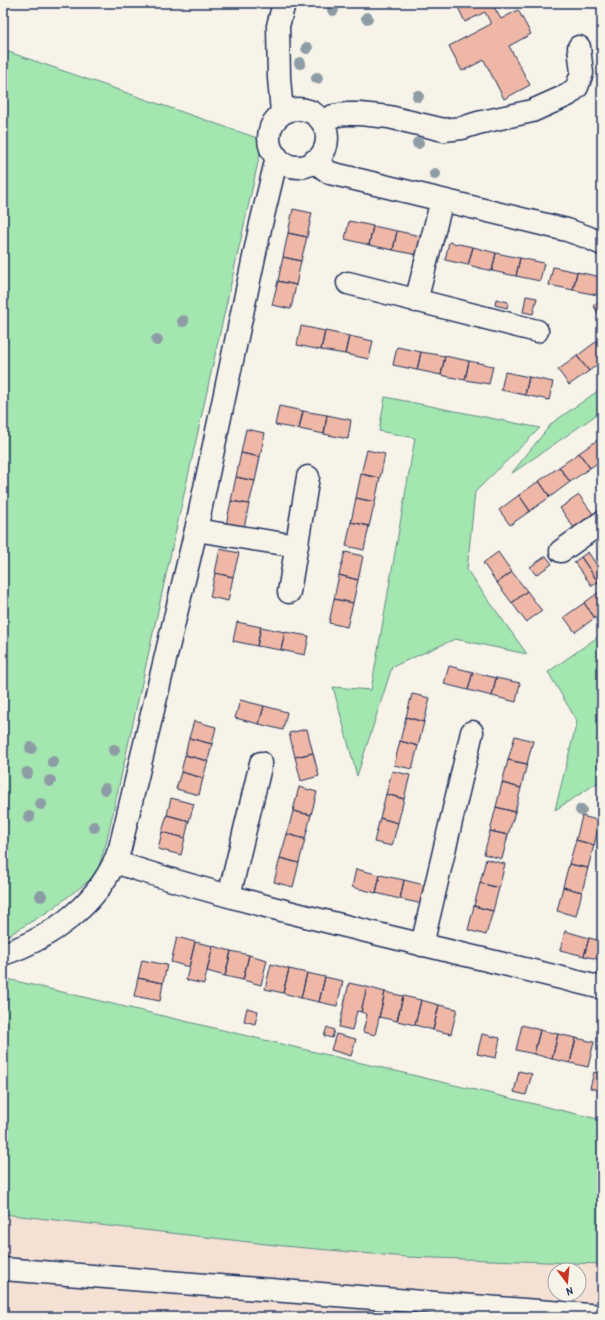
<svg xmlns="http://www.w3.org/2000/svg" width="605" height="1320" font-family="'Patrick Hand',sans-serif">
  <rect width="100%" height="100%" fill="#f7f3e8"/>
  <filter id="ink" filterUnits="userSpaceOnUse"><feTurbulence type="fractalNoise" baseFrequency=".025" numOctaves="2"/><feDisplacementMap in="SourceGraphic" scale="8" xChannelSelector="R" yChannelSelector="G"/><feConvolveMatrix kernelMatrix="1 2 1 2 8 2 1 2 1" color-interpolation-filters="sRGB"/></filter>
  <g filter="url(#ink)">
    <path fill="#f5e1d4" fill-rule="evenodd" d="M3 1214 284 1246 406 1257 602 1264V1317H3ZM555 1270H579V1294H555Z"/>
    <path fill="#a4e6b0" stroke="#608a87" d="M3 50 263 140 106 844 98 869 90 880 49 911 11 934 3 936Z
      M602 388V411L511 474 552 423Z
      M385 397 540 428 475 492 467 570 527 654 455 639 392 667 357 776 333 687 371 690 415 438 379 431Z
      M602 634V780L555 810 577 721 548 672Z
      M3 978 602 1120V1264L406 1257 284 1246 3 1214Z"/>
    <path fill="#efb7a5" stroke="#1b2f5e" d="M456 3H502L494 7 501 19 518 10 531 34 509 46 530 85 504 99 484 60 462 71 449 46 491 24 485 12 465 22Z
      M293 209 312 213 307 237 288 233Z
      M349 221 373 226 369 245 345 239Z
      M373 226 397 231 393 250 369 245Z
      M397 231 421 236 417 255 393 250Z
      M288 233 307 237 301 261 283 257Z
      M449 242 473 247 468 265 445 260Z
      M473 247 496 253 492 271 468 265Z
      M496 253 520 258 516 276 492 271Z
      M283 257 301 261 296 285 278 281Z
      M520 258 544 263 540 281 516 276Z
      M553 267 577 272 573 290 549 285Z
      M577 272 601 277 597 295 573 290Z
      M278 281 296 285 291 309 272 305Z
      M526 296 537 298 533 314 523 312Z
      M496 299 508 302 507 308 495 305Z
      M602 300V319L593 305Z
      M301 326 325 331 321 350 297 345Z
      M325 331 349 336 345 354 321 350Z
      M349 336 373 341 369 359 345 354Z
      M597 341 602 348V361L589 371 577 356Z
      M397 347 421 352 417 370 393 365Z
      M421 352 445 356 441 375 417 370Z
      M445 356 469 361 465 380 441 375Z
      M577 356 589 371 569 385 558 370Z
      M469 361 493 366 489 384 465 380Z
      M505 372 529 377 525 395 501 390Z
      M529 377 553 382 549 400 525 395Z
      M279 406 303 411 299 429 275 425Z
      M303 411 327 415 324 434 299 429Z
      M327 415 351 420 348 439 324 434Z
      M246 429 265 433 260 457 241 453Z
      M599 439 602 443V460L590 468 579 453Z
      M367 450 385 454 380 478 361 474Z
      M241 453 260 457 255 481 236 477Z
      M579 453 590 468 570 482 559 467Z
      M559 467 570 482 550 497 539 481Z
      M361 474 380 478 375 502 356 498Z
      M236 477 255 481 249 504 231 501Z
      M539 481 550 497 530 511 519 495Z
      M519 495 530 511 510 525 499 510Z
      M579 495 593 514 574 528 560 508Z
      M356 498 375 502 369 526 351 522Z
      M231 501 249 504 244 528 226 525Z
      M351 522 369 526 364 550 346 546Z
      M220 549 239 553 233 577 215 573Z
      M345 552 363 556 358 580 339 575Z
      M498 552 512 572 497 583 483 563Z
      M588 552 602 573V579L598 582 581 557Z
      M546 556 552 564 536 575 530 567Z
      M581 557 598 582 592 586 574 562Z
      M512 572 527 591 512 603 497 583Z
      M215 573 233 577 228 601 210 597Z
      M339 575 358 580 353 603 334 599Z
      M602 590V613L595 618 584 603Z
      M527 591 542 611 526 622 512 603Z
      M334 599 353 603 347 627 329 623Z
      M584 603 595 618 575 632 564 617Z
      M237 622 261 627 257 646 233 641Z
      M261 627 285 632 281 650 257 646Z
      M285 632 309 636 305 655 281 650Z
      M449 666 473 672 468 690 444 684Z
      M473 672 496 678 492 696 468 690Z
      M496 678 520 683 516 702 492 696Z
      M412 694 430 698 424 722 406 717Z
      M240 700 264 706 259 724 235 718Z
      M264 706 287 712 283 730 259 724Z
      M406 717 424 722 418 746 400 741Z
      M194 721 216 727 212 744 189 738Z
      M307 729 313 753 295 757 289 733Z
      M515 736 533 741 527 764 508 760Z
      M189 738 212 744 208 761 185 755Z
      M400 741 418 746 412 769 394 765Z
      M313 753 319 776 301 781 295 757Z
      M185 755 208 761 203 778 181 772Z
      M508 760 527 764 521 788 502 783Z
      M392 771 410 775 404 799 386 794Z
      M181 772 203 778 199 795 176 789Z
      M502 783 521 788 515 812 496 807Z
      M299 787 317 792 311 815 293 811Z
      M386 794 404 799 398 823 380 818Z
      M171 798 194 804 189 821 167 815Z
      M496 807 515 812 508 835 490 831Z
      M293 811 311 815 305 839 287 834Z
      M167 815 189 821 185 838 162 832Z
      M582 816 600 821 594 845 576 840Z
      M380 818 398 823 392 846 374 842Z
      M490 831 508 835 502 859 484 854Z
      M162 832 185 838 181 855 158 849Z
      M287 834 305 839 299 863 280 858Z
      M576 840 594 845 588 868 569 864Z
      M280 858 299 863 293 887 274 882Z
      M486 859 505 864 499 888 480 883Z
      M569 864 588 868 582 892 563 887Z
      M356 869 380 875 376 893 352 887Z
      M380 875 404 880 400 899 376 893Z
      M404 880 428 886 423 904 400 899Z
      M480 883 499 888 493 911 474 906Z
      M563 887 582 892 576 916 557 911Z
      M474 906 493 911 486 935 468 930Z
      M565 931 589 938 584 956 560 950Z
      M177 937 195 942 189 967 171 962Z
      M589 938 602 941V960L584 956Z
      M195 942 213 946 204 984 186 980Z
      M213 946 231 951 225 976 207 971Z
      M231 951 249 955 243 980 225 976Z
      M249 955 267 960 261 985 243 980Z
      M142 960 167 965 163 983 138 978Z
      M271 964 289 969 283 993 265 989Z
      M289 969 307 973 301 998 283 993Z
      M307 973 325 977 319 1002 301 998Z
      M325 977 343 981 337 1006 319 1002Z
      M138 978 163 983 160 1001 134 996Z
      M349 983 367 987 361 1012 357 1011 352 1030 339 1027Z
      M367 987 385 992 375 1035 363 1032 367 1014 361 1012Z
      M385 992 403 996 397 1021 379 1017Z
      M403 996 421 1000 415 1025 397 1021Z
      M421 1000 439 1005 433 1030 415 1025Z
      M439 1005 457 1009 451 1034 433 1030Z
      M247 1008 258 1011 255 1024 244 1021Z
      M522 1025 540 1030 534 1054 516 1050Z
      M327 1027 334 1030 332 1038 324 1036Z
      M540 1030 558 1034 552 1059 534 1054Z
      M336 1034 356 1039 351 1056 331 1050Z
      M482 1034 500 1038 496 1058 477 1054Z
      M558 1034 576 1038 570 1063 552 1059Z
      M576 1038 594 1042 588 1067 570 1063Z
      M602 1062V1091L590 1088 594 1072 599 1073Z
      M519 1071 532 1074 526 1095 514 1092Z"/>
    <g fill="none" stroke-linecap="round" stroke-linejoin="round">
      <defs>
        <path id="minor" d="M269 138a29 29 0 1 1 58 0a29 29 0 1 1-58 0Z
          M282 113 279 78 278 26 284 3
          M322 122 333 116 346 114H360L389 117 444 130 462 128 478 123 532 111 568 95 577 87 582 73 579 47
          M314 161 330 173 567 230 587 237 602 244
          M348 283 537 331
          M416 301 442 200
          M196 530 297 546
          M561 551 602 522
          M289 592 308 477
          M115 862C162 878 210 891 258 904 372 934 487 959 602 988
          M229 896 261 763
          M422 945 472 732
          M3 954C54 937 103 900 120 848L196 530 261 224 277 157
          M3 1269 602 1316"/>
      </defs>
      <use href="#minor" stroke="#1b2f5e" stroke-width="25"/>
      <use href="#minor" stroke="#f7f3e8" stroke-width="22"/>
    </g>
    <g fill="#8d9ca5">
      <circle cx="333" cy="10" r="6"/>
      <circle cx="367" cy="18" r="6"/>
      <circle cx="307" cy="48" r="6"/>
      <circle cx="300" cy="63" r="6"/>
      <circle cx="317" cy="78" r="6"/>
      <circle cx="418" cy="96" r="6"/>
      <circle cx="418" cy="143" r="6"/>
      <circle cx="435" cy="174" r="6"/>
      <circle cx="183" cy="321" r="6"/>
      <circle cx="157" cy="340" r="6"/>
      <circle cx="31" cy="748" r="6"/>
      <circle cx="114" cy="750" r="6"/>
      <circle cx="53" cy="762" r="6"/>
      <circle cx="27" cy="773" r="6"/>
      <circle cx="50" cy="781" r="6"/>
      <circle cx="105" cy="789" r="6"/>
      <circle cx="41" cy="804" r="6"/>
      <circle cx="581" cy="810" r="6"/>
      <circle cx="29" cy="817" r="6"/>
      <circle cx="94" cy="827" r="6"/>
      <circle cx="41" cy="896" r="6"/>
    </g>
  </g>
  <rect width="605" height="1320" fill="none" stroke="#f7f3e8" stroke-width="16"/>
  <rect x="8" y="8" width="589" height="1304" fill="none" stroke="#1b2f5e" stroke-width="1.5" filter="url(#ink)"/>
  <g transform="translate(567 1282) rotate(164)"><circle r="19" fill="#f7f3e8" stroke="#9fa5b1"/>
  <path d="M0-3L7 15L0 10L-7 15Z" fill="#c8321e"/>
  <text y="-6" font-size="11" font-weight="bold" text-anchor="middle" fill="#1b2f5e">N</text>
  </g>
</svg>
